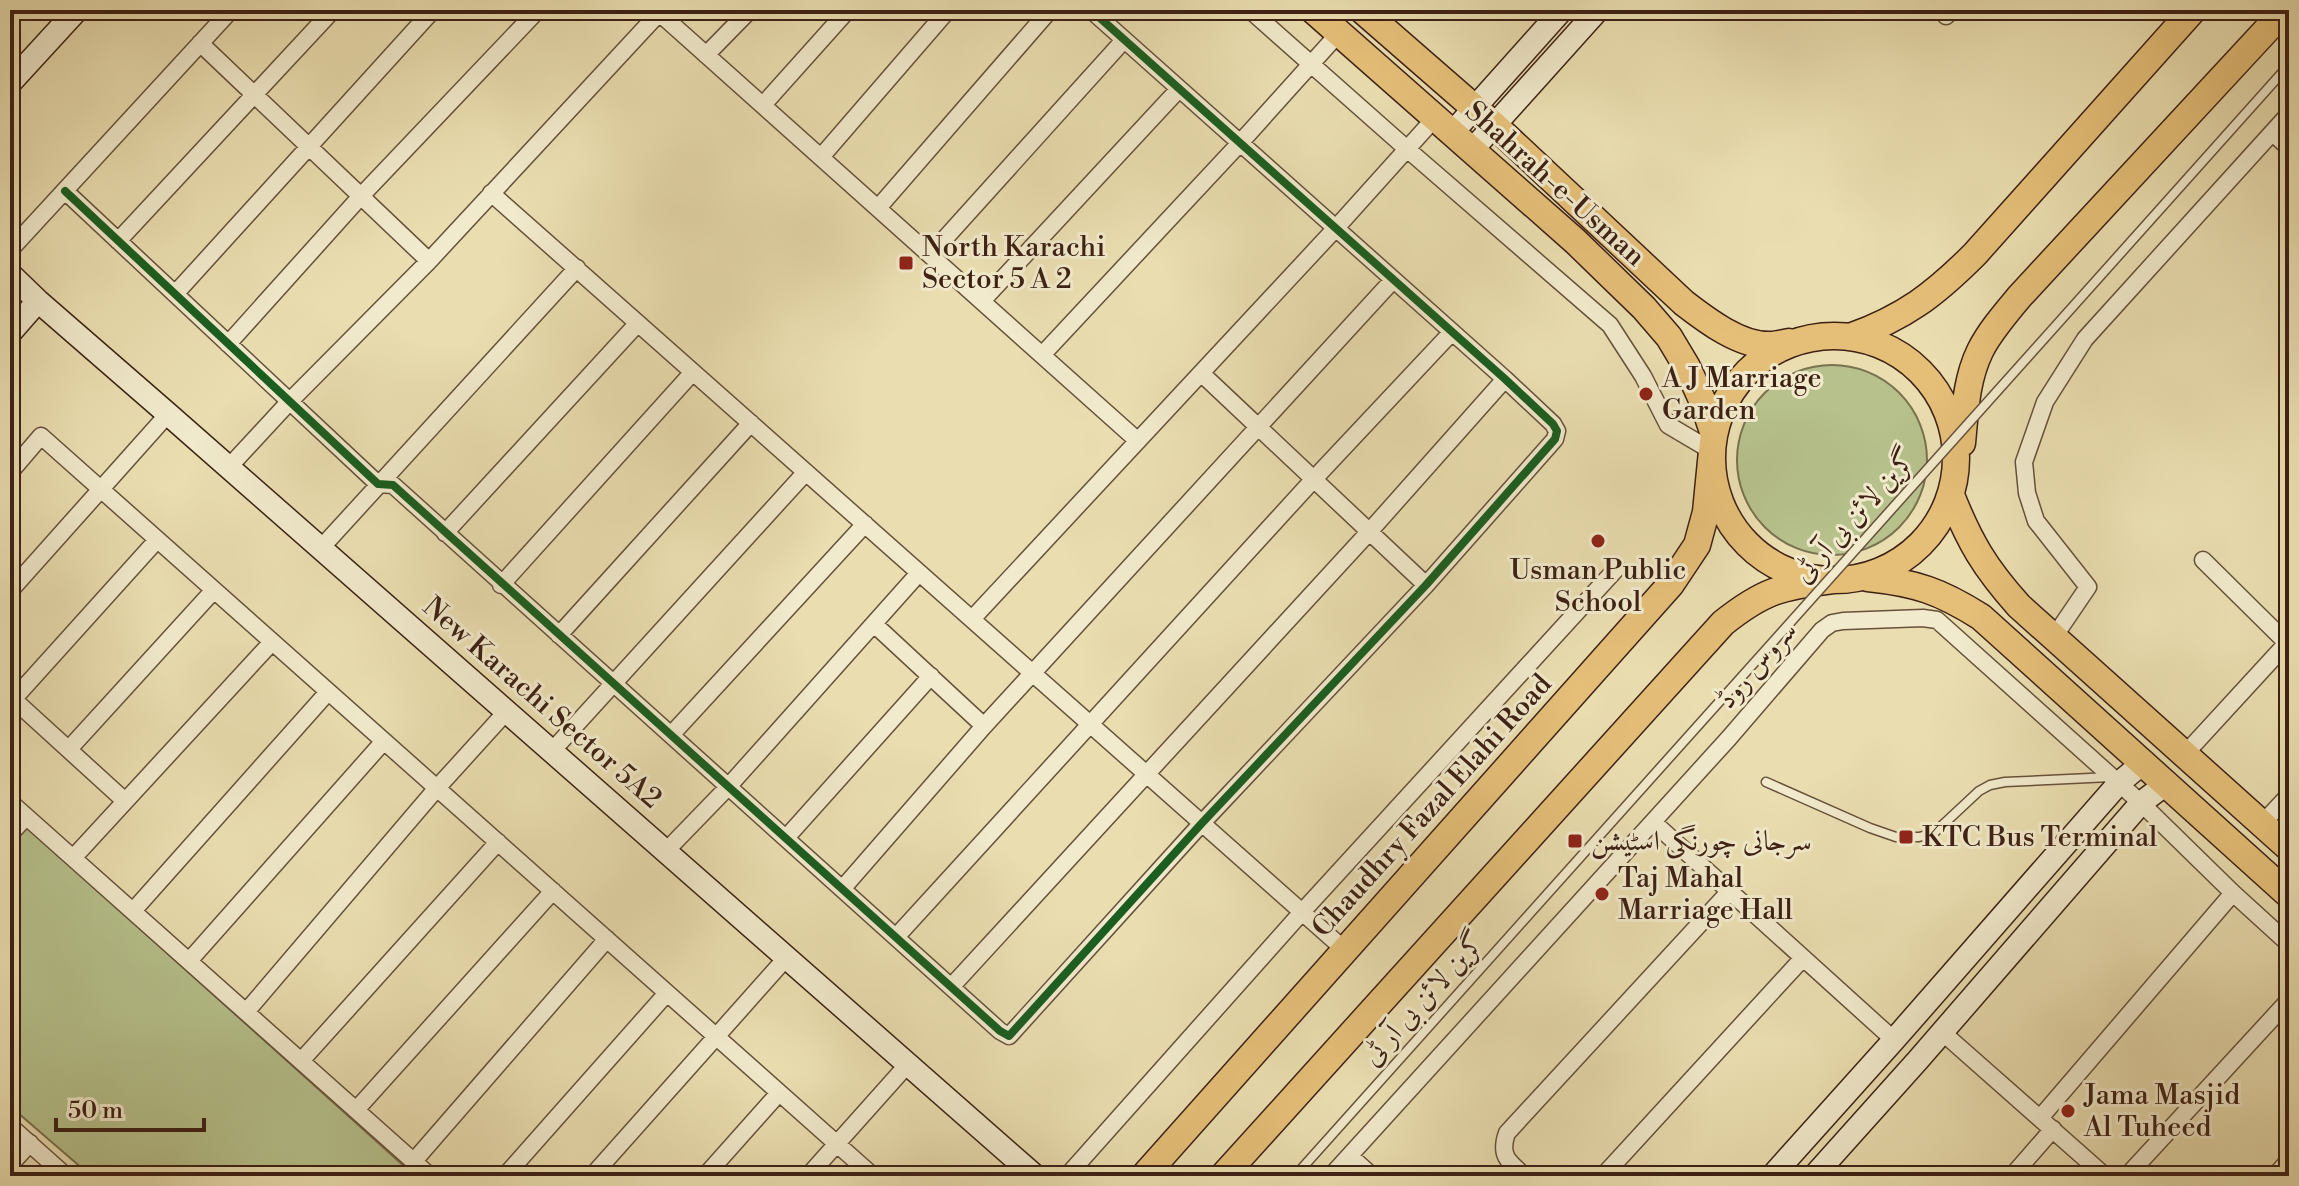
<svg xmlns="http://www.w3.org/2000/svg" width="2299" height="1186" font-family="'Libre Bodoni',Amiri,serif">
  <rect width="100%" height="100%" fill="#eadeb0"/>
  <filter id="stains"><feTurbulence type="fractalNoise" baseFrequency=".0025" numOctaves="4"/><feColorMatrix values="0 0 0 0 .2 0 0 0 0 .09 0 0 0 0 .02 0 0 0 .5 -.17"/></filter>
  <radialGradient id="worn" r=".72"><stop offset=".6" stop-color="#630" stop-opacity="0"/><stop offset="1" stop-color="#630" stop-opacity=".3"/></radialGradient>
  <path fill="#b6c18c" stroke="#7a7150" stroke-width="2" d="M1737 460a95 95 0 1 1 190 0a95 95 0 1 1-190 0Z
    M26 826 415 1176H91L10 1106V844Z"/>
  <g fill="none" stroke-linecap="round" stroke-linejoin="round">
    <defs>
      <path id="lane" d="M1766 782 1870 828 1896 837H1919L1934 833 1979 791 1990 785 2005 782 2111 777"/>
      <path id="street" d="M656 10 1138 441
        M1250 10 1407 149 1610 325 1643 376 1668 425 1712 451
        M1946 16 1952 10
        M200 43 429 261
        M706 55 750 10
        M763 105 848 10
        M2273 133 2289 148
        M821 157 948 10
        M65 191 378 484 393 485C595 668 798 849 1000 1031L1009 1036 1202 823 1426 585 1555 439 1557 431 1553 424 1505 379 1091 10
        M491 193 1346 951
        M878 208 1050 10
        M118 241 333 10
        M10 250 231 10
        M930 255 1124 40
        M175 294 433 10
        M982 301 1179 89
        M228 344 361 196 538 10
        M1042 355 1240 143 1339 33
        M1201 373 1426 585
        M229 467 290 401 429 261 659 13
        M10 468 12 470 41 436 873 1176
        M445 533 638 323
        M321 548 577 268
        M2203 560 2289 645
        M501 585 693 372
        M10 591 168 414
        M972 619 1336 228 1434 119
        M874 624 984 726
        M559 635 751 423
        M2054 637 2088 587 2036 521 2027 493 2024 462 2045 402 2085 339 2289 114
        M13 699 125 801
        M10 703 157 540
        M671 735 865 524
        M69 749 214 590
        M552 751 806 472
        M2185 754 2287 643
        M10 802 430 1176
        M1653 822 1894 1040
        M2262 824 2289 795
        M10 834 26 817
        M786 838 931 676
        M666 851 728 787 919 573
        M73 858 272 642
        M843 888 984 726 1393 280
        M133 911 328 692
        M896 937 1313 480 1452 332
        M189 961 384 741
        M951 987 1369 532 1505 379
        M246 1012 437 788 507 711
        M1942 1032 2105 1176
        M301 1061 498 842
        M356 1110 553 891
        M2040 1118 2233 893
        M10 1126 66 1176
        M1350 1156 1372 1176
        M414 1161 607 939
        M10 1165 30 1143
        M505 1176 667 993
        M592 1176 787 957
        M705 1176 779 1093
        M808 1176 908 1064
        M1067 1176 1302 912 1617 568
        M1331 1176 1729 738 1822 630 1832 623 1843 621 1923 618 1937 620 2141 803 2233 893 2289 944
        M1525 1176C1508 1162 1499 1155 1507 1133L1730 891
        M1603 1176 1803 958
        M2012 1176 2053 1129
        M2127 1176 2289 1000
        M2275 1176 2289 1160"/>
      <path id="secondary" d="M10 83 77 10
        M1452 133 1562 10
        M1472 150 1598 10
        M10 274 38 301 168 414 1035 1176
        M10 333 38 301
        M1772 1176 1894 1040 2119 783 2144 762
        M1814 1176 1918 1060 2141 803 2167 783"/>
      <path id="primary" d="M1313 10 1575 241 1644 308 1669 337 1687 367 1703 402 1714 435
        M1362 10 1494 125 1684 303C1706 320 1740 346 1770 345 1776 345 1783 343 1789 342
        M1712 458a122 122 0 1 1 244 0a122 122 0 1 1-244 0Z
        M1850 337C1905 317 1934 295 1975 254L2193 10
        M1962 443C1965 412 1966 380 1980 351 1990 331 2006 313 2020 296L2285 10
        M1951 495C1970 543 1985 568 2019 606L2289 848
        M1868 578C1916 583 1940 591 1981 617L2289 895
        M1144 1176 1671 584 1697 545 1706 512 1712 451
        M1223 1176 1723 623C1763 591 1782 586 1833 580"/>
    </defs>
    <use href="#lane" stroke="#68503c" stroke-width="11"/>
    <use href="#street" stroke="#68503c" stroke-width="19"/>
    <use href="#secondary" stroke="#3d2115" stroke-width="25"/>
    <use href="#primary" stroke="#3d2115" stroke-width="29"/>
    <use href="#lane" stroke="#f1eacc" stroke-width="8"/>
    <use href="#street" stroke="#f1eacc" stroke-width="16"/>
    <use href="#secondary" stroke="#f1eacc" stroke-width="22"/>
    <use href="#primary" stroke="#e5bf78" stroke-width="26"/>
    <defs>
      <path id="lane-bridge" d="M1295 1176 2289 65"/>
    </defs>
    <use href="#lane-bridge" stroke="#68503c" stroke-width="11" stroke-linecap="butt"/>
    <use href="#lane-bridge" stroke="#f1eacc" stroke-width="8"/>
    <defs>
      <path id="cycleway" d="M65 191 378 484 393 485C595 668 798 849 1000 1031L1009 1036 1202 823 1426 585 1555 439 1557 431 1553 424 1505 379 1091 10"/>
    </defs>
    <use href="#cycleway" stroke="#f1eacc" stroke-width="13"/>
    <use href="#cycleway" stroke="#1b5e20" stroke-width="8"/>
  </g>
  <g fill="#8f2418" stroke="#f1eacc" stroke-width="3">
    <rect x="898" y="255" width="16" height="16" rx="4"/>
    <circle cx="1646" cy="394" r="8"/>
    <circle cx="1598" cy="541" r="8"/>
    <rect x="1898" y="829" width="16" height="16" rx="4"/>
    <rect x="1567" y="833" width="16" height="16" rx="4"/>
    <circle cx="1602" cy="894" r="8"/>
    <circle cx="2068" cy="1111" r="8"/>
  </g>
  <g text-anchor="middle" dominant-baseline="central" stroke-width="6" stroke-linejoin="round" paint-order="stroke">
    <g font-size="28" fill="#3d2115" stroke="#f1eacc">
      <text transform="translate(1555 184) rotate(42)">Shahrah-e-Usman</text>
      <text transform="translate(1855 516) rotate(-48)">گرین لائن بی آر ٹی</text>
      <text transform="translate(1757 665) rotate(-49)">سروس روڈ</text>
      <text transform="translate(542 703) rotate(41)">New Karachi Sector 5A2</text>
      <text transform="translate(1432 806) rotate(-48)">Chaudhry Fazal Elahi Road</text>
      <text transform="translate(1424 999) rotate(-48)">گرین لائن بی آر ٹی</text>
    </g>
    <g font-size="28" fill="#3d2115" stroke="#f1eacc" text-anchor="start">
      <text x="922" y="247">North Karachi<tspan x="922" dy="32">Sector 5 A 2</tspan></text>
      <text x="1662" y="378">A J Marriage<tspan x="1662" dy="32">Garden</tspan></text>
      <text x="1598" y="570" text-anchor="middle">Usman Public<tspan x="1598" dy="32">School</tspan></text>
      <text x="1922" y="837">KTC Bus Terminal</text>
      <text x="1591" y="841">سرجانی چورنگی اسٹیشن</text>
      <text x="1618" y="878">Taj Mahal<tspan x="1618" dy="32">Marriage Hall</tspan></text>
      <text x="2084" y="1095">Jama Masjid<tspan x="2084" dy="32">Al Tuheed</tspan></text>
    </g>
  </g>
  <rect width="2299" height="1186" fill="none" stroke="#eadeb0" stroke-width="40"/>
  <rect x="12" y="12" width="2275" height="1162" fill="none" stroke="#3d2115" stroke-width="4"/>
  <rect x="20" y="20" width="2259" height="1146" fill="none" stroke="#3d2115" stroke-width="2"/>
  <path d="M56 1118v12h148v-12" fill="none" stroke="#3d2115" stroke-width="4"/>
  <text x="68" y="1118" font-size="24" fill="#3d2115" stroke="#f1eacc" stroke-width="6" paint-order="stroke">50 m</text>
  <rect width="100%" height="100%" filter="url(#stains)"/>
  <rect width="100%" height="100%" fill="url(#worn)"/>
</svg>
